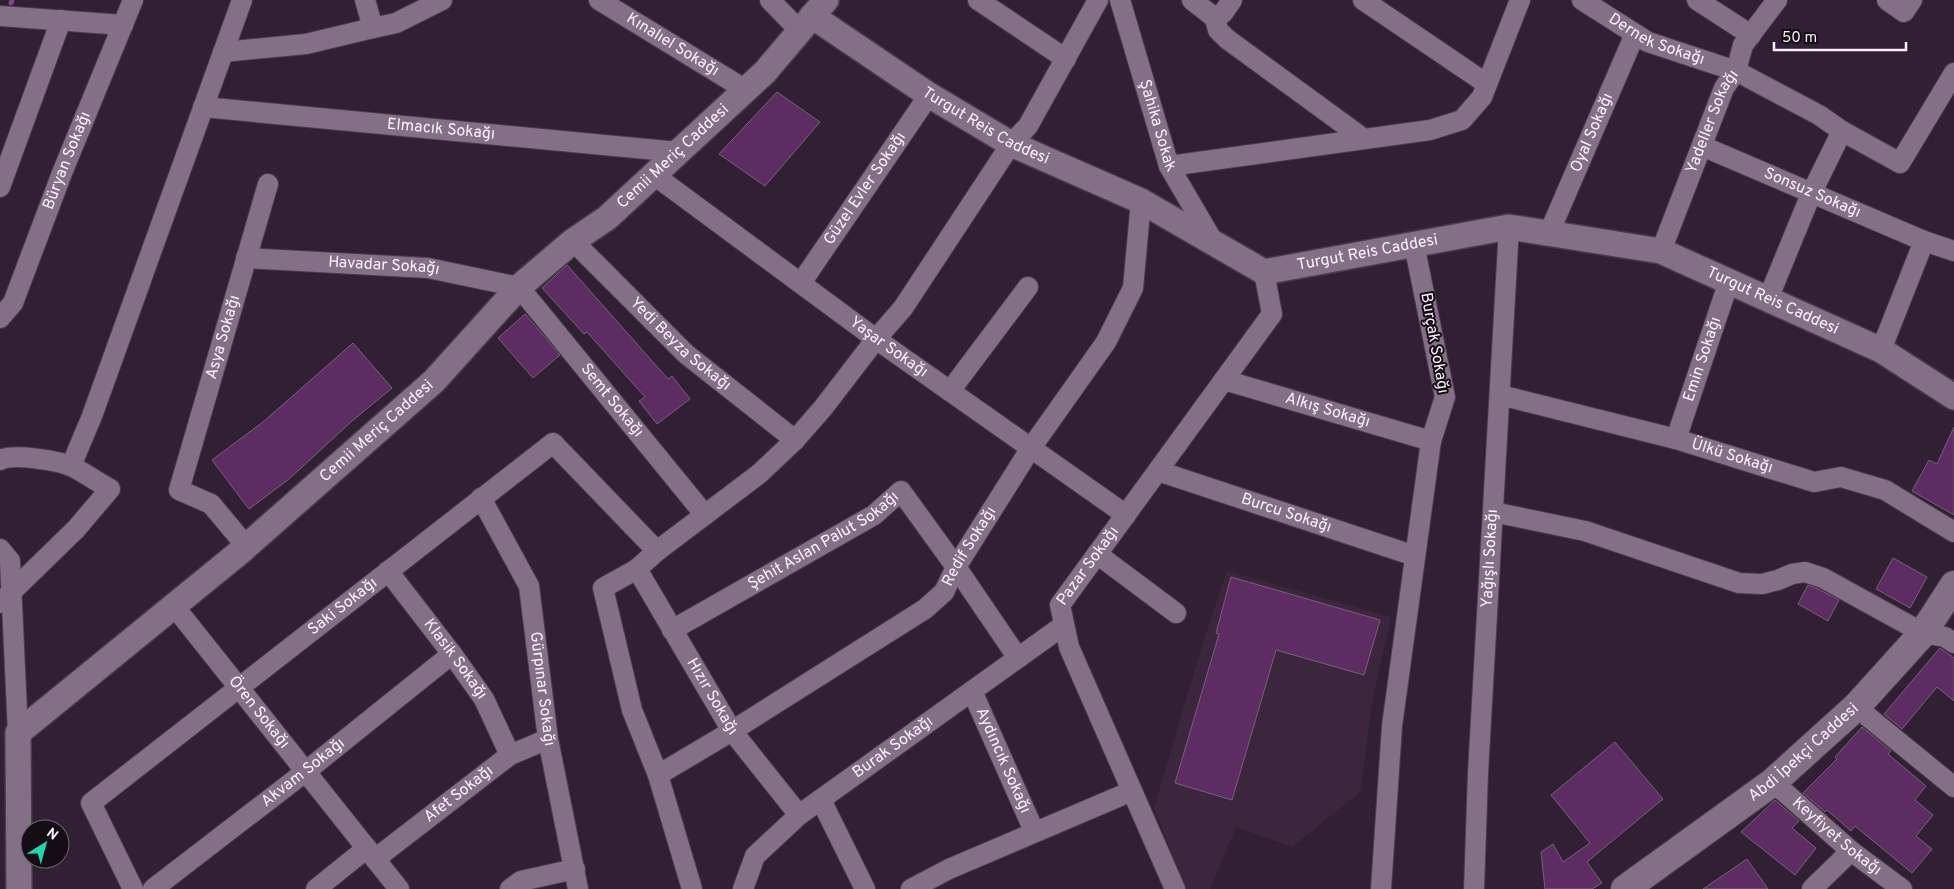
<svg xmlns="http://www.w3.org/2000/svg" width="1954" height="889" font-family="Overpass,sans-serif">
  <rect width="100%" height="100%" fill="#312033"/>
  <path fill="#3c263e" d="M1227 571 1391 617 1373 697 1360 792 1292 847 1236 827 1210 889H1186L1154 808 1202 646Z"/>
  <g fill="none" stroke-linecap="round" stroke-linejoin="round">
    <path stroke="#7a4880" stroke-width="5" d="M11 3 12 0"/>
  </g>
  <path fill="#5c2c62" stroke="#766278" d="M777 92 820 122 765 186 719 154Z
    M567 265 668 379 672 376 690 399 657 424 639 401 645 397 587 332 584 334 542 288Z
    M525 314 560 355 533 378 498 338Z
    M353 343 392 388 352 421 289 479 249 509 212 460 263 422Z
    M1954 427V515L1912 491 1929 460 1937 464Z
    M1893 558 1927 577 1910 608 1876 589Z
    M1231 577 1380 620 1364 675 1276 650 1232 800 1175 783 1219 634 1216 633Z
    M1808 585 1818 589 1839 600 1828 621 1798 604Z
    M1940 648 1954 658V701L1937 687 1902 729 1884 714Z
    M1862 727 1891 751 1888 754 1926 786 1915 800 1933 815 1916 836 1932 849 1912 873 1855 826 1851 831 1827 810 1825 812 1803 793 1837 759 1835 757Z
    M1615 742 1663 799 1587 862 1602 883 1592 889H1545L1541 852 1553 844 1563 862 1590 843 1551 795Z
    M1775 800 1799 821 1792 828 1816 848 1795 875 1741 832Z
    M1747 859 1768 889H1703Z"/>
  <g fill="none" stroke-linecap="round" stroke-linejoin="round">
    <defs>
      <g id="minor">
        <path d="M365 0 373 28"/>
        <path id="s1" d="M599 0 746 90"/>
        <path d="M770 0 800 31"/>
        <path d="M978 0 1066 59"/>
        <path id="s2" d="M1120 0 1169 166 1214 243"/>
        <path d="M1192 0 1215 18 1223 13 1232 0"/>
        <path d="M1363 0 1487 84"/>
        <path id="s3" d="M1582 0 1648 42 1736 71 1819 115 1842 131 1811 194 1768 299"/>
        <path d="M1697 0 1751 35"/>
        <path d="M1887 0 1904 12 1912 0"/>
        <path d="M0 16 123 25"/>
        <path d="M1215 18 1218 30 1227 39 1364 139"/>
        <path d="M223 52 306 44 373 28 396 23 442 0"/>
        <path id="s4" d="M203 107 678 152"/>
        <path d="M1842 131 1900 163 1954 73"/>
        <path id="s5" d="M1702 146 1924 241 1954 251"/>
        <path d="M1169 166 1430 130 1462 120 1482 97 1520 0"/>
        <path id="s6" d="M654 175 876 339 1126 515"/>
        <path d="M0 187 61 20"/>
        <path id="s7" d="M1549 233 1635 34"/>
        <path id="s8" d="M573 241 686 354 795 440"/>
        <path id="s9" d="M1661 251 1724 88 1736 71 1743 45 1777 0"/>
        <path id="s10" d="M246 258 428 268 519 287 705 515"/>
        <path id="s11" d="M801 283 929 95"/>
        <path id="s12" d="M0 318 13 303 62 173 133 0"/>
        <path d="M1881 350 1924 241"/>
        <path id="s13" d="M1224 380 1431 441"/>
        <path d="M950 391 1028 287"/>
        <path id="s14" d="M1500 395 1676 439 1814 482 1841 477 1885 490 1954 532"/>
        <path id="s15" d="M1676 439 1729 281"/>
        <path d="M0 460C13 453 60 461 73 467 86 474 98 482 110 489L76 529 0 603"/>
        <path d="M71 466 92 416 242 0"/>
        <path id="s16" d="M1158 471 1415 556"/>
        <path id="s17" d="M481 498 529 586 548 739 578 889"/>
        <path d="M1493 512 1585 531 1739 583 1762 584 1778 580 1792 574 1805 572 1823 578 1923 633 1945 637 1954 643"/>
        <path id="s18" d="M247 547 211 504 179 490 268 184"/>
        <path d="M0 549 10 561 18 733"/>
        <path d="M1097 554 1176 613"/>
        <path id="s19" d="M637 569 732 731 799 815"/>
        <path id="s20" d="M388 571 452 654 484 699 510 755"/>
        <path id="s21" d="M174 606 399 889"/>
        <path id="s22" d="M672 630 874 515 901 491 956 567 1018 658"/>
        <path id="s23" d="M972 691 1034 831"/>
        <path d="M1856 707 1954 787"/>
        <path id="s24" d="M658 775 732 731 925 609 944 592 956 567 1031 448 1106 342 1133 288 1141 201"/>
        <path id="s25" d="M1773 782 1851 851 1902 889"/>
        <path d="M821 800 865 889"/>
        <path id="s26" d="M375 859 510 755 548 739"/>
        <path id="s27" d="M133 889 91 803 553 443 657 551"/>
        <path id="s28" d="M153 889 305 772 452 654"/>
        <path d="M316 889 367 848"/>
        <path d="M510 889 521 881 575 869"/>
        <path d="M692 889 658 775 632 710 603 588 637 569 657 551 759 474 795 440 823 408 876 339 903 308 1011 144 1028 126 1098 0"/>
        <path id="s29" d="M743 889 755 856 799 815 1064 625"/>
        <path d="M911 889 949 869 1132 791"/>
        <path id="s30" d="M1175 889 1069 647 1060 605 1272 314 1264 272"/>
        <path d="M1381 889 1392 726 1431 441 1445 397 1414 244"/>
        <path id="s31" d="M1474 889 1478 773 1509 227"/>
        <path d="M1812 889 1851 851"/>
      </g>
      <g id="tertiary">
        <path id="s32" d="M812 16 929 95 1011 144 1141 201 1264 272 1509 227 1661 251 1881 350 1954 397"/>
        <path id="s33" d="M19 889 18 733 240 552 434 381 519 287 573 241 607 218 765 72 826 0"/>
      </g>
      <g id="secondary">
        <path id="s34" d="M1625 889 1773 782 1856 707 1923 633 1954 585"/>
      </g>
    </defs>
    <use href="#minor" stroke="#4a3c4c" stroke-width="22"/>
    <use href="#tertiary" stroke="#4a3c4c" stroke-width="28"/>
    <use href="#secondary" stroke="#4a3c4c" stroke-width="30"/>
    <use href="#minor" stroke="#847086" stroke-width="20"/>
    <use href="#tertiary" stroke="#847086" stroke-width="25"/>
    <use href="#secondary" stroke="#847086" stroke-width="28"/>
  </g>
  <g text-anchor="middle" dominant-baseline="central" stroke-width="4" stroke-linejoin="round" paint-order="stroke">
    <g font-size="16" fill="#fbeffc" stroke="#140d15">
      <text stroke="none"><textPath href="#s3" startOffset="85">Dernek Sokağı</textPath></text>
      <text stroke="none"><textPath href="#s1" startOffset="86">Kınalıel Sokağı</textPath></text>
      <text stroke="none"><textPath href="#s9" startOffset="139">Yadeller Sokağı</textPath></text>
      <text stroke="none"><textPath href="#s32" startOffset="206">Turgut Reis Caddesi</textPath></text>
      <text stroke="none"><textPath href="#s2" startOffset="131">Şahika Sokak</textPath></text>
      <text stroke="none"><textPath href="#s4" startOffset="239">Elmacık Sokağı</textPath></text>
      <text stroke="none"><textPath href="#s7" startOffset="109">Oyal Sokağı</textPath></text>
      <text stroke="none"><textPath href="#s33" startOffset="1030">Cemii Meriç Caddesi</textPath></text>
      <text stroke="none"><textPath href="#s12" startOffset="172">Büryan Sokağı</textPath></text>
      <text stroke="none"><textPath href="#s11" startOffset="114">Güzel Evler Sokağı</textPath></text>
      <text stroke="none"><textPath href="#s5" startOffset="120">Sonsuz Sokağı</textPath></text>
      <text stroke="none"><textPath href="#s32" startOffset="626">Turgut Reis Caddesi</textPath></text>
      <text stroke="none"><textPath href="#s10" startOffset="138">Havadar Sokağı</textPath></text>
      <text stroke="none"><textPath href="#s32" startOffset="1046">Turgut Reis Caddesi</textPath></text>
      <text stroke="none"><textPath href="#s18" startOffset="250">Asya Sokağı</textPath></text>
      <text transform="translate(1434 343) rotate(80)">Burçak Sokağı</text>
      <text stroke="none"><textPath href="#s8" startOffset="149">Yedi Beyza Sokağı</textPath></text>
      <text stroke="none"><textPath href="#s6" startOffset="291">Yaşar Sokağı</textPath></text>
      <text stroke="none"><textPath href="#s15" startOffset="84">Emin Sokağı</textPath></text>
      <text stroke="none"><textPath href="#s10" startOffset="422">Semt Sokağı</textPath></text>
      <text stroke="none"><textPath href="#s13" startOffset="108">Alkış Sokağı</textPath></text>
      <text stroke="none"><textPath href="#s33" startOffset="625">Cemii Meriç Caddesi</textPath></text>
      <text stroke="none"><textPath href="#s14" startOffset="240">Ülkü Sokağı</textPath></text>
      <text stroke="none"><textPath href="#s16" startOffset="135">Burcu Sokağı</textPath></text>
      <text stroke="none"><textPath href="#s22" startOffset="176">Şehit Aslan Palut Sokağı</textPath></text>
      <text stroke="none"><textPath href="#s24" startOffset="392">Redif Sokağı</textPath></text>
      <text stroke="none"><textPath href="#s31" startOffset="331">Yağışlı Sokağı</textPath></text>
      <text stroke="none"><textPath href="#s30" startOffset="355">Pazar Sokağı</textPath></text>
      <text stroke="none"><textPath href="#s27" startOffset="415">Saki Sokağı</textPath></text>
      <text stroke="none"><textPath href="#s20" startOffset="111">Klasik Sokağı</textPath></text>
      <text stroke="none"><textPath href="#s17" startOffset="204">Gürpınar Sokağı</textPath></text>
      <text stroke="none"><textPath href="#s19" startOffset="148">Hızır Sokağı</textPath></text>
      <text stroke="none"><textPath href="#s21" startOffset="136">Ören Sokağı</textPath></text>
      <text stroke="none"><textPath href="#s29" startOffset="211">Burak Sokağı</textPath></text>
      <text stroke="none"><textPath href="#s34" startOffset="225">Abdi İpekçi Caddesi</textPath></text>
      <text stroke="none"><textPath href="#s23" startOffset="76">Aydıncık Sokağı</textPath></text>
      <text stroke="none"><textPath href="#s28" startOffset="190">Akvam Sokağı</textPath></text>
      <text stroke="none"><textPath href="#s26" startOffset="106">Afet Sokağı</textPath></text>
      <text stroke="none"><textPath href="#s25" startOffset="84">Keyfiyet Sokağı</textPath></text>
    </g>
  </g>
  <g transform="translate(45 844) rotate(37)"><circle r="24" fill="#140d15" stroke="#706771"/>
  <path d="M0-4L9 19L0 12L-9 19Z" fill="#22d5af"/>
  <text y="-8" font-size="14" font-weight="bold" text-anchor="middle" fill="#fbeffc">N</text>
  </g>
  <path d="M1774 42v8h132v-8" fill="none" stroke="#fbeffc" stroke-width="2.5"/>
  <text x="1782" y="42" font-size="15" fill="#fbeffc" stroke="#140d15" stroke-width="4" paint-order="stroke">50 m</text>
</svg>
